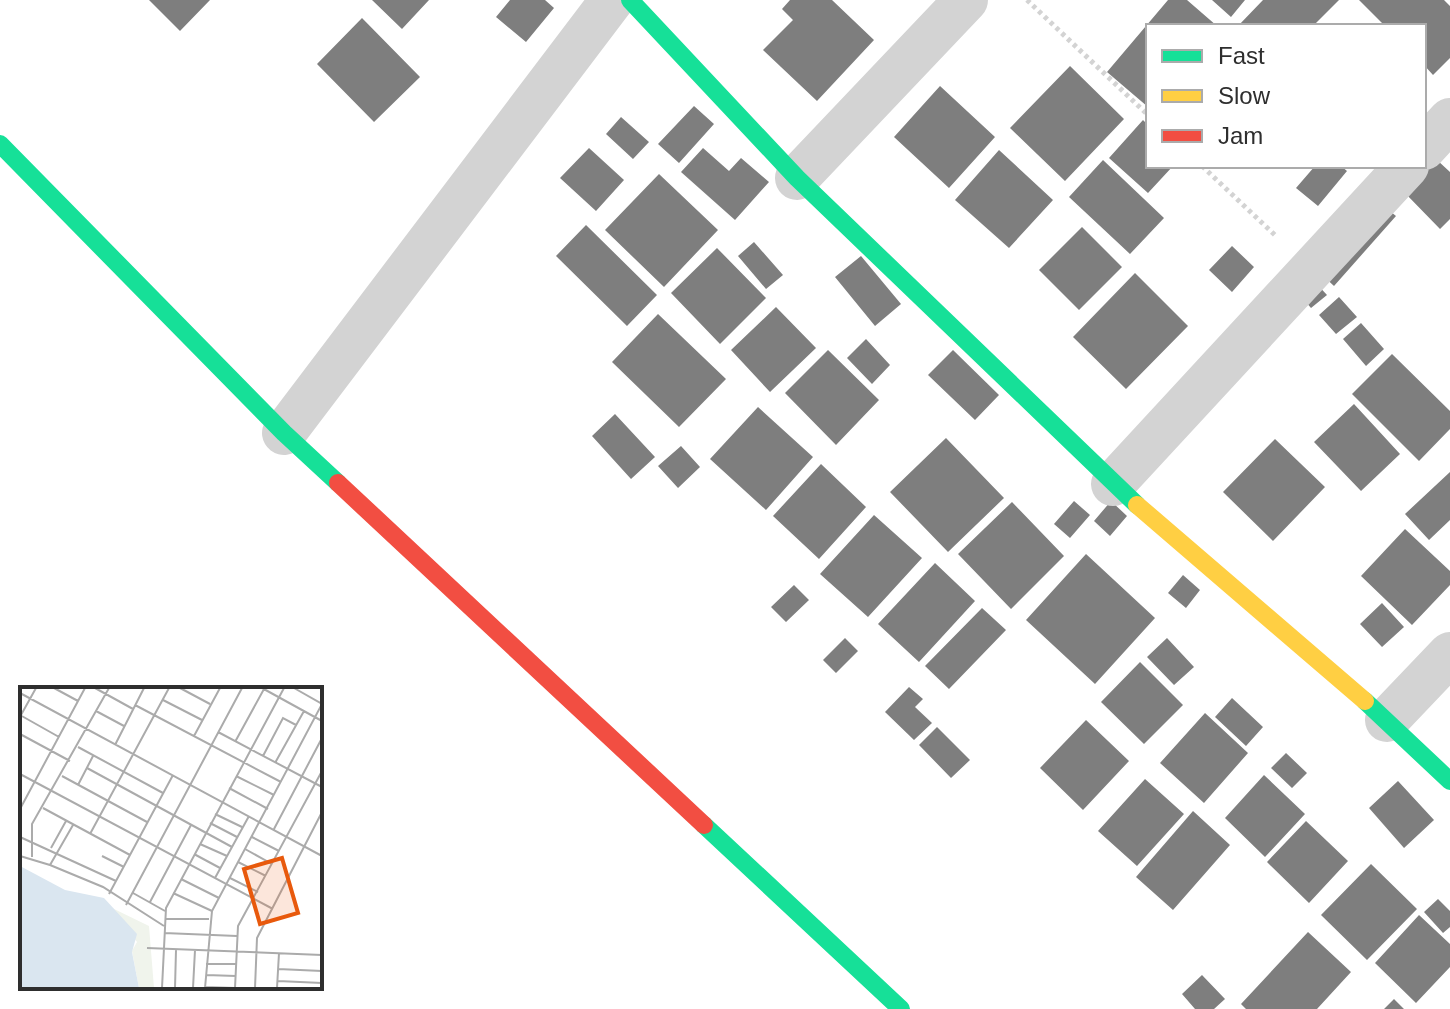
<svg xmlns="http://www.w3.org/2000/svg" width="1450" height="1009" font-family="Helvetica,sans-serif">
  <rect width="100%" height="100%" fill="#fff"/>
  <path fill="#7e7e7e" d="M149 0H210L180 31Z
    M372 0H429L402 29Z
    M510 0H545L554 8 526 42 496 17Z
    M790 0H832L874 40 817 101 763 50 793 20 782 9Z
    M1168 0H1187L1217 26H1148V107L1107 72Z
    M1212 0H1245L1231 17Z
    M1263 0H1339L1313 26H1238Z
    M1359 0H1444L1450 6V58L1433 75 1424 65V26H1385Z
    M362 18 420 77 374 122 317 64Z
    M1070 66 1124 119 1065 181 1010 128Z
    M940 86 995 137 949 188 894 137Z
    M694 106 714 124 679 163 658 144Z
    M621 117 649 142 633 159 606 134Z
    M1143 120 1148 125V166H1173L1148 193 1109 158Z
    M589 148 624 180 596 211 560 178Z
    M703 148 729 171 741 158 769 182 735 220 681 172Z
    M999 150 1053 200 1009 248 955 200Z
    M1103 160 1164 218 1130 254 1069 197Z
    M1437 160 1450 172V219L1440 229 1404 192Z
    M1315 166H1341L1347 171 1318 206 1296 188Z
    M659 174 718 230 664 287 605 230Z
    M1380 203 1396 216 1334 286 1319 272Z
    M586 225 657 295 627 326 556 256Z
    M1082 227 1122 267 1079 310 1039 270Z
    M754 242 783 275 766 289 738 256Z
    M1232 246 1254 267 1232 292 1209 270Z
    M717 248 766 298 720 344 671 293Z
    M861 256 901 304 875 326 835 277Z
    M1135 273 1188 326 1126 389 1073 337Z
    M1313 280 1327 295 1311 308 1298 293Z
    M1339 297 1357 317 1336 334 1319 315Z
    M776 307 816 348 770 392 731 350Z
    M658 314 726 379 679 427 612 362Z
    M1361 323 1384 349 1366 366 1343 339Z
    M866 339 890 365 872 384 847 358Z
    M828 350 879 400 836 445 785 393Z
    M953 350 999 395 975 420 928 375Z
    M1392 354 1450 411V429L1419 461 1352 394Z
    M1354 404 1400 454 1361 491 1314 442Z
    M758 407 813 457 766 510 710 459Z
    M615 414 655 457 631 479 592 436Z
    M946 438 1004 498 948 552 890 492Z
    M1275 439 1325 487 1273 541 1223 492Z
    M681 446 700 467 678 488 658 466Z
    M821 464 866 507 819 559 773 516Z
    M1450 472V520L1429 540 1405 514Z
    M1074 501 1090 515 1070 538 1054 524Z
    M1111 501 1127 516 1110 536 1094 521Z
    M1012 502 1064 556 1011 609 958 554Z
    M874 515 922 558 868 617 820 574Z
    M1405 529 1450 571V585L1412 625 1361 576Z
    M1086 554 1155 618 1095 684 1026 620Z
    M935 563 975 601 919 662 878 624Z
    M1183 575 1200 590 1186 608 1168 593Z
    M794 585 809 600 786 622 771 607Z
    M1382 603 1404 627 1382 647 1360 624Z
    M982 608 1006 630 949 689 925 666Z
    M845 638 858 651 836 673 823 660Z
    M1167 638 1194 667 1174 685 1147 657Z
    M1140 662 1183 705 1144 744 1101 702Z
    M909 687 923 699 915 707 932 723 914 740 885 712Z
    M1232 698 1263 727 1246 746 1215 717Z
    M1205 713 1248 753 1204 803 1160 763Z
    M1086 720 1129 761 1083 810 1040 768Z
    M937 727 970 760 951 778 919 745Z
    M1286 753 1307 773 1292 788 1271 768Z
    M1264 775 1305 814 1265 857 1225 818Z
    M1145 779 1184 814 1137 866 1098 831Z
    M1398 781 1434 820 1404 848 1369 808Z
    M1193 811 1230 845 1173 910 1136 877Z
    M1306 821 1348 861 1309 903 1267 862Z
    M1371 864 1417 909 1367 960 1321 915Z
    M1438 899 1450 911V927L1443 933 1424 912Z
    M1419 915 1450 944V967L1416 1003 1375 963Z
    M1308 932 1351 972 1317 1009H1246L1241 1004Z
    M1202 975 1225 999 1214 1009H1195L1182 994Z
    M1394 999 1404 1009H1384Z"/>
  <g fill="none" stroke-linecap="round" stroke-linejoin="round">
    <path stroke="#d3d3d3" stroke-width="5" stroke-dasharray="4 4" stroke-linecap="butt" d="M1027 0 1148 115
      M1202 166 1277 237"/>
    <path stroke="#d3d3d3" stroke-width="44" d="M1424 148 1450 120
      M797 178 966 0
      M284 433 612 0
      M1113 484 1407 166
      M1387 720 1450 654"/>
    <path stroke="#16e098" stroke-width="18" d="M630 0 797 178 1137 505
      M0 144 284 433 338 483
      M1365 701 1450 781
      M704 825 901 1009"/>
    <path stroke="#ffcf43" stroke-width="18" d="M1137 505 1365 701"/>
    <path stroke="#f24e42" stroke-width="18" d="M338 483 704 825"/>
  </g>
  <g transform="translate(20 687)">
    <rect width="302" height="302" fill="#fff"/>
    <path d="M92 221 129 239 134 301H119L112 264 117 255Z" fill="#f0f4ec"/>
    <path d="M0 179 45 203 84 211 117 247 112 265 119 301H0Z" fill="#dae6f0"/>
    <path fill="none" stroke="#ababab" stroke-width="2" d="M34 1 58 14M75 1 113 22M160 1 190 17M242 1 302 34M0 6 302 169M143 13 182 33M115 18 261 95M76 24 104 39M0 28 39 50M1 28 16 1M198 45 302 100M0 47 50 74M174 49 200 1M215 55 244 2M95 58 124 1M58 60 143 106M243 69 263 31 276 38M255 76 284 24M67 81 212 160M0 87 253 222M42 89 127 135M216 89 254 108M58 98 73 69M209 101 248 122M23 121 110 168M0 122 65 1M195 127 222 140M190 136 217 150M254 142 302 51M70 147 149 1M0 150 96 194M232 150 259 164M180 157 207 169M31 161 46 134M225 162 252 177M174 167 200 181M0 169 30 178 53 138M82 169 104 180M12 170V137L89 1M218 175 246 189M30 178 83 200 144 239M195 191 229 129M210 191 238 205M161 192 199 211M113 206 145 224M153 206 192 224M89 207 153 88M130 215 171 138M106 218 222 1M145 232H189M144 246 217 249M127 261 302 268M186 277H217M258 282 302 284M186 288 216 289M258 294 302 296M185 300 215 301 218 239 302 84M142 301 146 221 264 1M155 301 156 263M173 301 175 263M185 301 192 224 302 17 274 1M235 301 237 251 302 125M257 301 259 266"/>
    <path fill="#e8590c" fill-opacity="0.15" stroke="#e8590c" stroke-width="4" d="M262 171 278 226 240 237 224 182Z"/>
    <rect width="302" height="302" fill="none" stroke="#2e2e2e" stroke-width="4"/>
  </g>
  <rect x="1146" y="24" width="280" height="144" fill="#ffffff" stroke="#ababab" stroke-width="2"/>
  <rect x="1162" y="50" width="40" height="12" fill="#16e098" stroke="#ababab" stroke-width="2"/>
  <text x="1218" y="64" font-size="24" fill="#2e2e2e">Fast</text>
  <rect x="1162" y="90" width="40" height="12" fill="#ffcf43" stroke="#ababab" stroke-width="2"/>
  <text x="1218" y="104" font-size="24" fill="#2e2e2e">Slow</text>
  <rect x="1162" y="130" width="40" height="12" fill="#f24e42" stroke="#ababab" stroke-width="2"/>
  <text x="1218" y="144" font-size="24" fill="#2e2e2e">Jam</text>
</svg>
